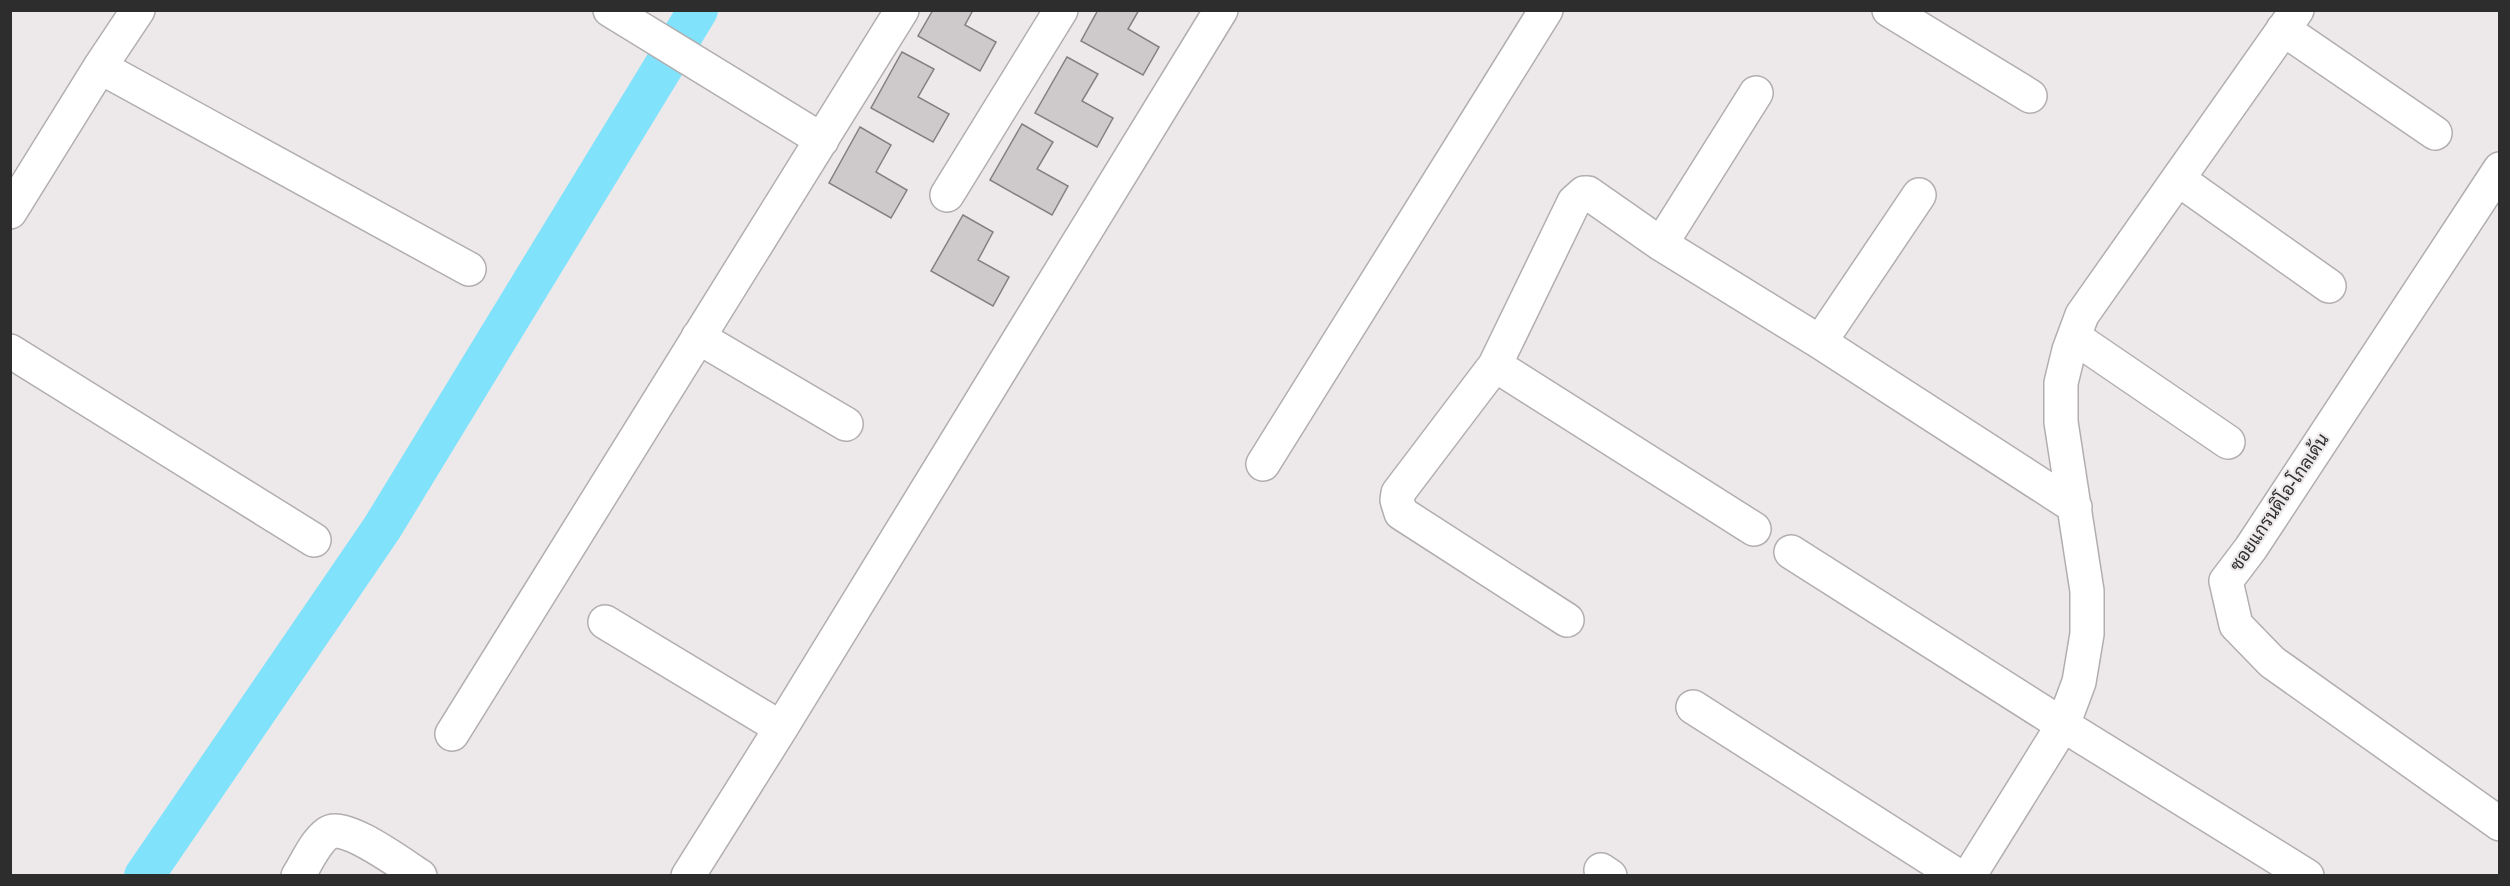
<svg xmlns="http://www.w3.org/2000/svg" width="2510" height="886" font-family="'Archivo Narrow',Sarabun,sans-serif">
  <rect width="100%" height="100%" fill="#ede9ea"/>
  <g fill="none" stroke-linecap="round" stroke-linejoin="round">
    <path stroke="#81e2fb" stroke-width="40" d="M144 876 382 528 698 10"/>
  </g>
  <path fill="#cecacb" stroke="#848081" stroke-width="1.5" d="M933 10H973L965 25 996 42 980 71 918 36Z
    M1098 10H1139L1128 29 1159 47 1143 75 1081 41Z
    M902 52 934 69 918 97 949 114 933 142 871 108Z
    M1067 57 1098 74 1082 101 1113 118 1097 147 1035 113Z
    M1022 124 1053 142 1037 169 1068 186 1052 215 990 180Z
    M860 127 891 145 876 172 907 190 891 218 829 183Z
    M963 215 993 232 978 260 1009 277 993 306 931 271Z"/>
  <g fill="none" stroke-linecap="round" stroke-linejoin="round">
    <defs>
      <path id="minor" d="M610 10 822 140
        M1889 10 2030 96
        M2283 29 2435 133
        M100 67 469 269
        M2500 169 2251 548 2226 581 2236 625 2272 662 2500 824
        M2178 179 2329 286
        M947 195 1061 10
        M10 212 100 67 138 10
        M1661 244 1756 93
        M698 337 846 424
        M2074 337 2228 442
        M1820 342 1919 195
        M10 351 314 540
        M1495 365 1754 529
        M1263 464 1546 10
        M1791 552 2063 725 2307 876
        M1567 620 1401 513 1397 500 1398 493 1495 365 1574 202 1584 193H1588L1661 244 1820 342 2075 507
        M605 622 781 728
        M1693 707 1958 876
        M452 734 902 10
        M1601 870 1610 876
        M298 876C307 862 315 842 328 833 344 821 404 866 420 876
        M688 876 781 728 1221 10
        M1969 876 2063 725 2079 682 2087 634V591L2061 422V383L2069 350 2082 315 2297 10"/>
    </defs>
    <use href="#minor" stroke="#b2aeaf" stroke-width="36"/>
    <use href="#minor" stroke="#fff" stroke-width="33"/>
  </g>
  <g text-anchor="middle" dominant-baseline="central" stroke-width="4.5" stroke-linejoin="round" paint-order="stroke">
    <g font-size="18" fill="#2e2d2d" stroke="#ede9ea">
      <text transform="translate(2279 502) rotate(-56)">ซอยแกรนดิโอ-โกลเด้น</text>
    </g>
  </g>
  <rect width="2510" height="886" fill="none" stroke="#2e2d2d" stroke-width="24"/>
</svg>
